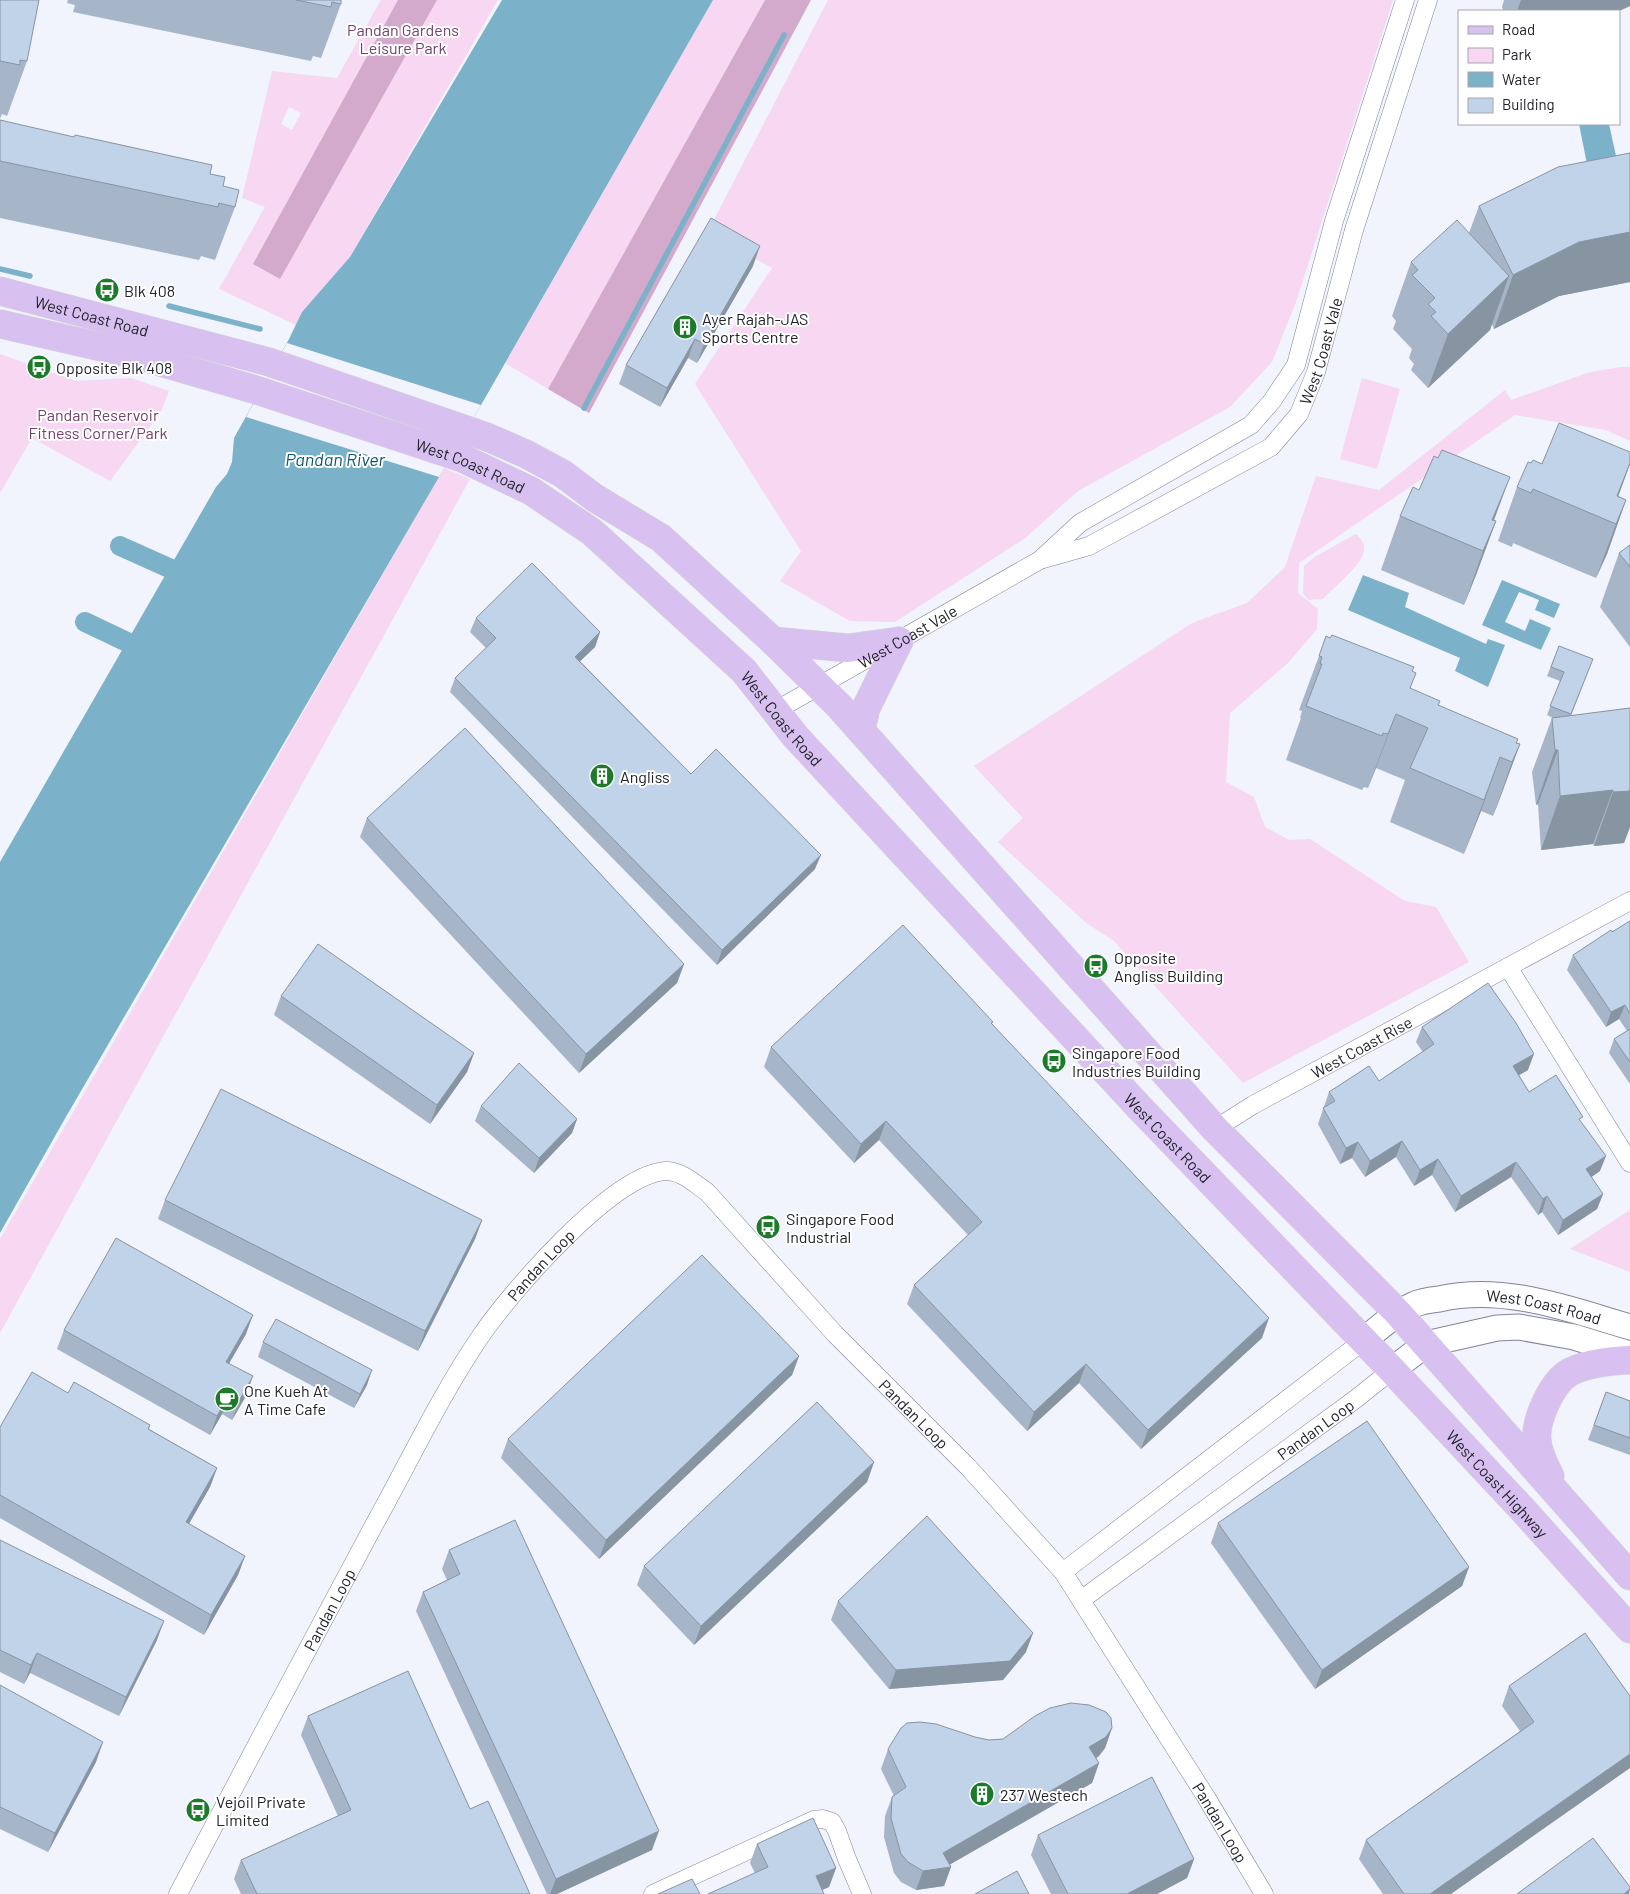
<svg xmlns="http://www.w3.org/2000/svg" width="1630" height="1894" font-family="Barlow,sans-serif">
  <rect width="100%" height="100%" fill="#f1f3fd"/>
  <path fill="#f7d7f1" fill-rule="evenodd" d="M381 0H498L350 257 302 312 296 325 219 289 265 207 242 198 272 71 337 78ZM289 107 301 113 292 130 281 124Z
    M713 0H765L548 389 505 363Z
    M828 0H1393L1296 302 1272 362 1230 407 1078 491 1024 539 895 622 850 621 780 581 801 551 695 384 772 268 707 233Z
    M0 354 76 381 131 378 169 391 161 412 110 481 32 438 0 493Z
    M1621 367H1630V441L1606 430 1515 415 1299 563 1298 593 1318 609 1317 629 1288 663 1230 713 1226 782 1254 797 1265 827 1289 840 1310 839 1405 901 1436 907 1469 962 1243 1083 1114 941 1085 922 998 842 1023 818 974 766 1192 623 1247 603 1285 567 1316 476 1379 490 1505 390 1511 400 1590 372Z
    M1362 378 1400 389 1377 469 1340 459Z
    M444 468 470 479 0 1333V1239Z
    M1356 534C1361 539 1365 543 1364 551 1361 566 1333 588 1323 599L1308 600 1303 593 1304 566 1316 556Z
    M1630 1210V1272L1570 1249Z"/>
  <path fill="#d3aacc" d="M398 0H437L280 279 253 264Z
    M765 0H811L589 413 548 389Z"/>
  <path fill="#7bb2c9" d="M502 0H713L481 405 67 1115 0 1233V862L216 487 227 474 232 462 234 438 289 339 302 312 350 257Z
    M1579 124H1609L1622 183 1592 189Z
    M1363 575 1409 593 1405 607 1486 644 1488 639 1505 645 1488 687 1455 671 1460 658 1348 610Z
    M1502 580 1560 604 1554 618 1535 610 1539 600 1519 592 1505 622 1525 631 1530 619 1551 628 1541 650 1482 625Z"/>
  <path fill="#f1f3fd" d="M287 343 481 405 439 477 246 417Z"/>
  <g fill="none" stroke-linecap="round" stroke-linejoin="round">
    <path stroke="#7bb2c9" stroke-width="5.5" d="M0 269 30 276
      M169 306 260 329
      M584 408 784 35"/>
    <path stroke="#7bb2c9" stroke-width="20" d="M120 546 169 568
      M85 622 127 642"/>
    <defs>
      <g id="street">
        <path id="s1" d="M1043 559 1089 546 1271 447 1299 414 1316 372 1354 230 1428 0"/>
        <path id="s2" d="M775 711 1040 560 1080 523 1251 425 1272 401 1296 365 1334 221 1405 0"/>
        <path d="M1508 967 1630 1163"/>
        <path id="s3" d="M1215 1129 1253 1105 1630 901"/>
        <path d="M1063 1572 1363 1341"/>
        <path id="s4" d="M1081 1600 1357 1398 1392 1370"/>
        <path id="s5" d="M178 1894C243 1771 308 1647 374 1525 409 1462 440 1396 480 1337 509 1294 613 1173 666 1171 682 1171 695 1184 707 1192L835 1334 968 1467 1063 1572 1206 1797 1264 1894"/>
        <path d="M653 1894 814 1820 823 1819 832 1822 837 1831 847 1859 862 1894"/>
      </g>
      <g id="secondary">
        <path id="s6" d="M1363 1341C1379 1328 1394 1314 1413 1305 1421 1301 1430 1300 1439 1299 1504 1284 1568 1309 1630 1327"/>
        <path d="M1392 1370 1426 1344 1497 1328 1519 1327 1574 1337 1630 1354"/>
      </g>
      <g id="primary">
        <path id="s7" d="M0 291 269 362 487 437 526 454 563 474 595 498 661 538 773 641 839 706 1215 1129 1398 1313 1630 1576"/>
        <path id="s8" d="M0 324 136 355 253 389 462 458 531 491 592 532 744 671 795 736 1138 1106 1392 1370 1523 1510 1630 1629"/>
        <path d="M773 641 848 648 899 641"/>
        <path d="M861 730 866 708 899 641"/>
        <path d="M1550 1476C1544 1464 1538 1453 1537 1440 1535 1420 1552 1382 1570 1372 1588 1363 1610 1361 1630 1360"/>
      </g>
    </defs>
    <use href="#street" stroke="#81859c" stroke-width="19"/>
    <use href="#secondary" stroke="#81859c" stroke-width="27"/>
    <use href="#primary" stroke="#d3d3d5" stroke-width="29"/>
    <use href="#street" stroke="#fff" stroke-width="18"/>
    <use href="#secondary" stroke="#fff" stroke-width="25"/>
    <use href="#primary" stroke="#d8c1f1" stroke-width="28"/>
  </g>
  <path fill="#a6b5c8" d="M0 0 27 61 7 116 2 114 0 119Z
    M68 0H341V4L321 58 313 56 311 61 73 12 75 5 67 3Z
    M1504 0H1630V6L1619 11H1503L1502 7Z
    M0 120 210 174 223 186 235 207 215 260 201 256 199 260 0 218Z
    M1630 153V282L1559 296 1494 329 1492 324 1490 330 1428 388 1411 370 1414 364 1409 358 1412 349 1393 329 1396 321 1392 316 1411 262 1469 233 1479 206Z
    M753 266 697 363 688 358 660 407 619 384 626 365Z
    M1531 463 1630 464 1618 496 1626 500 1607 554 1596 578 1513 543 1512 547 1498 541 1517 487Z
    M1400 516 1494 520 1496 521 1476 575 1464 605 1381 570Z
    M1630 545V647L1600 607 1619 553Z
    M476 618 600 632 595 647 580 661 691 774 815 869 717 965 450 692 455 678 486 648 470 632Z
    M1559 646 1589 669 1571 716 1630 708V827L1624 843 1594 846 1593 844 1541 850 1538 804 1536 805 1532 772 1552 718H1553L1547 715 1560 681 1547 676Z
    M1319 656 1412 671 1410 688 1438 705 1520 744 1500 798 1493 816 1481 811 1464 854 1390 822 1405 780 1376 768 1368 788 1364 787 1362 790 1286 760 1301 718H1300L1302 711 1299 710Z
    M367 818 684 964 677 983 579 1073 360 837Z
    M1630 921V1084L1609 1053 1614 1039 1627 1031 1619 1019 1606 1027 1567 970 1573 955Z
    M281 996 474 1053 467 1072 430 1124 274 1015Z
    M992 1024 1262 1338 1141 1449 1079 1383 1027 1431 907 1304 914 1285 968 1235 879 1140 854 1163 764 1067 771 1047Z
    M1422 1027 1528 1070 1519 1075 1529 1092 1581 1122 1600 1171 1591 1177 1603 1194 1597 1209 1558 1235 1542 1212 1538 1215 1511 1177 1455 1212 1432 1175 1414 1186 1396 1157 1365 1177 1352 1158 1340 1164 1318 1124 1329 1092 1379 1081 1423 1052 1416 1042Z
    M481 1106 577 1119 572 1133 534 1173 475 1121Z
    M165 1200 482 1220 475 1239 418 1351 158 1219Z
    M64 1330 246 1334 229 1363 246 1396 232 1420 222 1414 210 1435 57 1349Z
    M263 1342 367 1385 354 1408 258 1357Z
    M799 1356 792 1375 599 1559 501 1458 508 1439Z
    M1606 1392 1630 1401V1455L1588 1440Z
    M68 1393 150 1425 149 1429 217 1468 210 1487 189 1524 245 1556 238 1575 204 1635 0 1518V1427Z
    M874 1462 867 1482 694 1645 637 1585 644 1566Z
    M1218 1523 1469 1567 1462 1586 1315 1689 1211 1543Z
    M0 1540 157 1640 119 1716 30 1673 24 1684 0 1672Z
    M449 1550 652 1850 557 1894H547L416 1611 423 1592 447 1580 442 1569Z
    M838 1601 1026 1652 1003 1680 889 1689 831 1620Z
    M1585 1633 1451 1894H1383L1359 1859 1366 1840 1520 1731 1502 1706 1509 1686Z
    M0 1685 96 1762 48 1852 0 1829Z
    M308 1716 470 1809 530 1894H241L234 1879 241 1860 338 1816 301 1735Z
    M1112 1728 1105 1748 1099 1756 1096 1758 1099 1763 1092 1783 950 1864 951 1867 944 1886 916 1890 901 1882 894 1873 884 1837 885 1816 892 1797 894 1796 881 1769 888 1749 975 1737 989 1740 1003 1739Z
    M1038 1835 1194 1859 1187 1878 1157 1894H1051L1031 1855Z
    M757 1844 836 1868 829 1887 822 1890 755 1873 750 1863Z"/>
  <path fill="#8794a2" d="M1521 0H1630V6L1619 11H1517Z
    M1630 232V282L1559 296 1494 329 1513 275 1579 242Z
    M760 246 753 266 697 363 704 344Z
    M1509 276 1490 330 1428 388 1448 334Z
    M695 339 688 358 660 407 667 388Z
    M1630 463V464L1614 508 1617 496Z
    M1510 477 1490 531 1492 520Z
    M1626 500 1607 554 1596 578 1616 524Z
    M1496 521 1476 575 1464 605 1483 551Z
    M600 632 595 647 570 671 575 657Z
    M1396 714 1376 768 1368 788 1388 734Z
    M1520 744 1500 798 1493 816 1512 762Z
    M1555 750H1558L1538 804 1536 805Z
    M1500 757 1481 811 1464 854 1484 800Z
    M1613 790 1593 844 1541 850 1560 796Z
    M1630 791V827L1624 843 1594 846 1613 792Z
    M821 855 815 869 717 965 722 950Z
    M684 964 677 983 579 1073 586 1054Z
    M1625 1005 1619 1019 1606 1027 1611 1012Z
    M474 1053 467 1072 430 1124 437 1105Z
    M1534 1054 1528 1070 1507 1082 1513 1066Z
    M577 1119 572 1133 534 1173 539 1158Z
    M886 1121 879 1140 854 1163 861 1144Z
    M1402 1141 1396 1157 1365 1177 1370 1161Z
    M1358 1142 1352 1158 1340 1164 1346 1148Z
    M1606 1156 1600 1171 1580 1185 1586 1169Z
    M1438 1159 1432 1175 1414 1186 1420 1170Z
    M1516 1162 1511 1177 1455 1212 1461 1196Z
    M1603 1194 1597 1209 1558 1235 1563 1220Z
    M1547 1196 1542 1212 1538 1215 1543 1199Z
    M482 1220 475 1239 418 1351 425 1331Z
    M253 1315 246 1334 219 1381 226 1362Z
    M1269 1318 1262 1338 1141 1449 1148 1430Z
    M799 1356 792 1375 599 1559 606 1540Z
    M1086 1364 1079 1383 1027 1431 1034 1412Z
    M372 1370 367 1385 354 1408 360 1394Z
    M253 1376 246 1396 232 1420 239 1401Z
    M229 1395 222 1414 210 1435 217 1416Z
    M874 1462 867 1482 694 1645 701 1626Z
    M217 1468 210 1487 179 1541 186 1522Z
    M245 1556 238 1575 204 1635 211 1615Z
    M1469 1567 1462 1586 1315 1689 1322 1670Z
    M164 1621 157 1640 119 1716 126 1697Z
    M1033 1633 1026 1652 1003 1680 889 1689 896 1670Z
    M37 1653 30 1673 24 1684 31 1665Z
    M1112 1728 1105 1748 1099 1756 1082 1767 1089 1747Z
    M103 1742 96 1762 48 1852 55 1833Z
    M1630 1754V1768L1451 1894H1430Z
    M1099 1763 1092 1783 944 1868 951 1867 944 1886 916 1890 923 1871 943 1853Z
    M659 1831 652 1850 557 1894H550L556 1879Z
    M1194 1859 1187 1878 1157 1894H1127Z
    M836 1868 829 1887 813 1894 816 1876Z
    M1630 1889 1629 1894H1624Z"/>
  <path fill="#c1d3e8" stroke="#8794a2" d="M0 0H39L27 61 20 60V65L0 61Z
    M296 0H341V4L332 2 331 7Z
    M0 120 74 137 75 135 103 141 212 165 210 174 225 177 223 186 239 190 235 207 219 203 218 207 0 161Z
    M1630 153V232L1579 242 1513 275 1479 206 1558 167Z
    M711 218 760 246 704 344 695 339 667 388 626 365Z
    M1457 220 1509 276 1448 334 1431 316 1436 312 1428 304 1435 298 1412 275 1418 270 1411 262Z
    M1559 423 1630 452V463L1617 496 1626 500 1616 524 1533 489 1531 493 1517 487 1528 462 1531 463 1533 460 1542 464Z
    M1442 450 1510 477 1492 520 1496 521 1483 551 1400 516 1413 487 1419 490 1434 456 1438 458Z
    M1630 545V567L1619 553Z
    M532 563 600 632 575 657 691 774 716 749 821 855 722 950 455 678 496 638 476 618Z
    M1332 635 1414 667 1412 671 1416 673 1410 688 1440 701 1438 705 1518 739 1516 743 1520 744 1512 762 1500 757 1484 800 1410 768 1428 728 1396 714 1388 734 1383 733 1382 736 1306 706 1322 664H1320L1322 657 1319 656 1326 636 1330 638Z
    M1559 646 1593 659 1571 714 1550 706 1564 672 1551 667Z
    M1630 708V791L1613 792V790L1560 796 1558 750H1555L1552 718Z
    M465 728 684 964 586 1054 367 818Z
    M1630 921V1014L1625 1005 1611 1012 1573 955 1611 930 1612 932Z
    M903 925 993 1022 991 1023 1269 1318 1148 1430 1086 1364 1034 1412 914 1285 982 1222 886 1121 861 1144 771 1047Z
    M318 944 474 1053 437 1105 281 996Z
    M1488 983 1516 1023 1534 1054 1513 1066 1529 1092 1556 1075 1583 1117 1579 1119 1606 1156 1586 1169 1603 1194 1563 1220 1547 1196 1543 1199 1516 1162 1461 1196 1438 1159 1420 1170 1402 1141 1370 1161 1358 1142 1346 1148 1323 1108 1335 1101 1329 1092 1369 1066 1379 1081 1434 1044 1422 1027Z
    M1630 1029V1062L1614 1039Z
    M519 1063 577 1119 539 1158 481 1106Z
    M221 1089 482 1220 425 1331 165 1200Z
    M116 1238 253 1315 226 1362 253 1376 239 1401 229 1395 217 1416 64 1330Z
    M702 1255 799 1356 606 1540 508 1439Z
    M276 1319 372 1370 360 1394 263 1342Z
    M32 1372 68 1393 74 1382 150 1425 148 1429 217 1468 186 1522 245 1556 211 1615 0 1495V1427Z
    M1606 1392 1630 1401V1438L1594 1425Z
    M817 1402 874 1462 701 1626 644 1566Z
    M1367 1421 1469 1567 1322 1670 1218 1523Z
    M927 1516 1033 1633 1010 1661 896 1670 838 1601Z
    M515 1520 659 1831 556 1879 423 1592 460 1574 449 1550Z
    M0 1540 164 1621 126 1697 37 1653 31 1665 0 1650Z
    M1585 1633 1630 1696V1754L1430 1894H1404L1366 1840 1534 1722 1509 1686Z
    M408 1671 470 1809 488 1801 530 1894H257L241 1860 351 1810 308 1716Z
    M0 1685 103 1742 55 1833 0 1807Z
    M1071 1703 1089 1705 1106 1712 1111 1718 1112 1728 1106 1737 1089 1747 1099 1763 943 1853 951 1867 923 1871 908 1862 901 1854 891 1818 892 1797 906 1787 888 1749 901 1728 907 1723 920 1722 936 1724 975 1737 989 1740 1003 1739 1035 1716 1050 1708Z
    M1152 1777 1194 1859 1127 1894H1068L1038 1835Z
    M813 1818 836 1868 816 1876 824 1894H708L768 1867 757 1844Z
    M1593 1838 1630 1887V1889L1624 1894H1517Z
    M1017 1871 1029 1894H975Z
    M692 1879 700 1894H658Z"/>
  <defs>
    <symbol id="bus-disc" viewBox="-11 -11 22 22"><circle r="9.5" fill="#1c7a2a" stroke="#fff"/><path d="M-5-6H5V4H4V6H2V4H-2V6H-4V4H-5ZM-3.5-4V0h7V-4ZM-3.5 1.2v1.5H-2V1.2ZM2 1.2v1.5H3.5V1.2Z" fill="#fff"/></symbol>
    <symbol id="building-disc" viewBox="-11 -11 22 22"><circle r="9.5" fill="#1c7a2a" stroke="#fff"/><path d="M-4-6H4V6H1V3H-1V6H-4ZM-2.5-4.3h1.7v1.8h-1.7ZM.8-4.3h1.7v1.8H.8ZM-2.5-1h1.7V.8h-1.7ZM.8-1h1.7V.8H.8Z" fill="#fff"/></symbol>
    <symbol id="cafe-disc" viewBox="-11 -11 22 22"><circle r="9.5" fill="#1c7a2a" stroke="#fff"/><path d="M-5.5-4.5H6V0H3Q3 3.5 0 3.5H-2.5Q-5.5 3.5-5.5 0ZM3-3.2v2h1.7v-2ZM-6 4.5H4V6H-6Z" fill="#fff"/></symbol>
  </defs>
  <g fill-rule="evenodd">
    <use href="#bus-disc" x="93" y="276" width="28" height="28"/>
    <use href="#building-disc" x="671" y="313" width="28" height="28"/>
    <use href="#bus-disc" x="25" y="353" width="28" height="28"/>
    <use href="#building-disc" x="588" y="762" width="28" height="28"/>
    <use href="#bus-disc" x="1082" y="952" width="28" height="28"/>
    <use href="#bus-disc" x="1040" y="1047" width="28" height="28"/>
    <use href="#bus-disc" x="754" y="1213" width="28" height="28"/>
    <use href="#cafe-disc" x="213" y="1385" width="28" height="28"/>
    <use href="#building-disc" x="968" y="1780" width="28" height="28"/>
    <use href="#bus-disc" x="184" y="1796" width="28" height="28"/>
  </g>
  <g text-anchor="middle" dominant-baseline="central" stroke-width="4" stroke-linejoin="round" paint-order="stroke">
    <g font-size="16" fill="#74406e" stroke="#fff">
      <text x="403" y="29">Pandan Gardens<tspan x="403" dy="18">Leisure Park</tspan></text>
      <text x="98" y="414">Pandan Reservoir<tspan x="98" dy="18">Fitness Corner/Park</tspan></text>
    </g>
    <g font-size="16" fill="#21222b" stroke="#fff" text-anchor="start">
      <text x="124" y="290">Blk 408</text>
      <text x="702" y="318">Ayer Rajah-JAS<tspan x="702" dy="18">Sports Centre</tspan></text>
      <text x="56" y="367">Opposite Blk 408</text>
      <text x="620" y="776">Angliss</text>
      <text x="1114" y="957">Opposite<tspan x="1114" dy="18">Angliss Building</tspan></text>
      <text x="1072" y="1052">Singapore Food<tspan x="1072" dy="18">Industries Building</tspan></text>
      <text x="786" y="1218">Singapore Food<tspan x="786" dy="18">Industrial</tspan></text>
      <text x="244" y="1390">One Kueh At<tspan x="244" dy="18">A Time Cafe</tspan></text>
      <text x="1000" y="1794">237 Westech</text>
      <text x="216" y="1801">Vejoil Private<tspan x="216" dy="18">Limited</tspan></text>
    </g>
    <g font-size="16" fill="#21222b" stroke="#fff">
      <text stroke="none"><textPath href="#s7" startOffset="95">West Coast Road</textPath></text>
      <text stroke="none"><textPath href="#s1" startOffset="365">West Coast Vale</textPath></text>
      <text stroke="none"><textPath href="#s8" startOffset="492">West Coast Road</textPath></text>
      <text stroke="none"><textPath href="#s2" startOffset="152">West Coast Vale</textPath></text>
      <text stroke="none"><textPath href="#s8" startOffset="898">West Coast Road</textPath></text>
      <text stroke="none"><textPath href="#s3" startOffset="168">West Coast Rise</textPath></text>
      <text stroke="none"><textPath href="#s8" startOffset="1468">West Coast Road</textPath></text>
      <text stroke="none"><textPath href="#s5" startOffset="728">Pandan Loop</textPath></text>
      <text stroke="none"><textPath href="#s6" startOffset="195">West Coast Road</textPath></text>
      <text stroke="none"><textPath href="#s5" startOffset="1238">Pandan Loop</textPath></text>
      <text stroke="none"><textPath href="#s4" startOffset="290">Pandan Loop</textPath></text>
      <text stroke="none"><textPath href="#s8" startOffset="1946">West Coast Highway</textPath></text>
      <text stroke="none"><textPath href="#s5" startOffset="322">Pandan Loop</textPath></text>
      <text stroke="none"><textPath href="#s5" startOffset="1751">Pandan Loop</textPath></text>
    </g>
    <g font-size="18" font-style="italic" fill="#0f5970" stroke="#fff">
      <text x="335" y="459">Pandan River</text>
    </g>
  </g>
  <rect x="1458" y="10" width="162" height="115" fill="#ffffff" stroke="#a6a7aa"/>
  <rect x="1468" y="26" width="25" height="8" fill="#d8c1f1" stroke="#a6a7aa"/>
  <text x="1502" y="35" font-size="15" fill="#21222b">Road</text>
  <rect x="1468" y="48" width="25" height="15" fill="#f7d7f1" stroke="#a6a7aa"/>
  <text x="1502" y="60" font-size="15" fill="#21222b">Park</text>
  <rect x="1468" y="72" width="25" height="15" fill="#7bb2c9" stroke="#a6a7aa"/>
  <text x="1502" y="85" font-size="15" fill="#21222b">Water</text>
  <rect x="1468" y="98" width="25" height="15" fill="#c1d3e8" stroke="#a6a7aa"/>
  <text x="1502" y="110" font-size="15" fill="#21222b">Building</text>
</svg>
